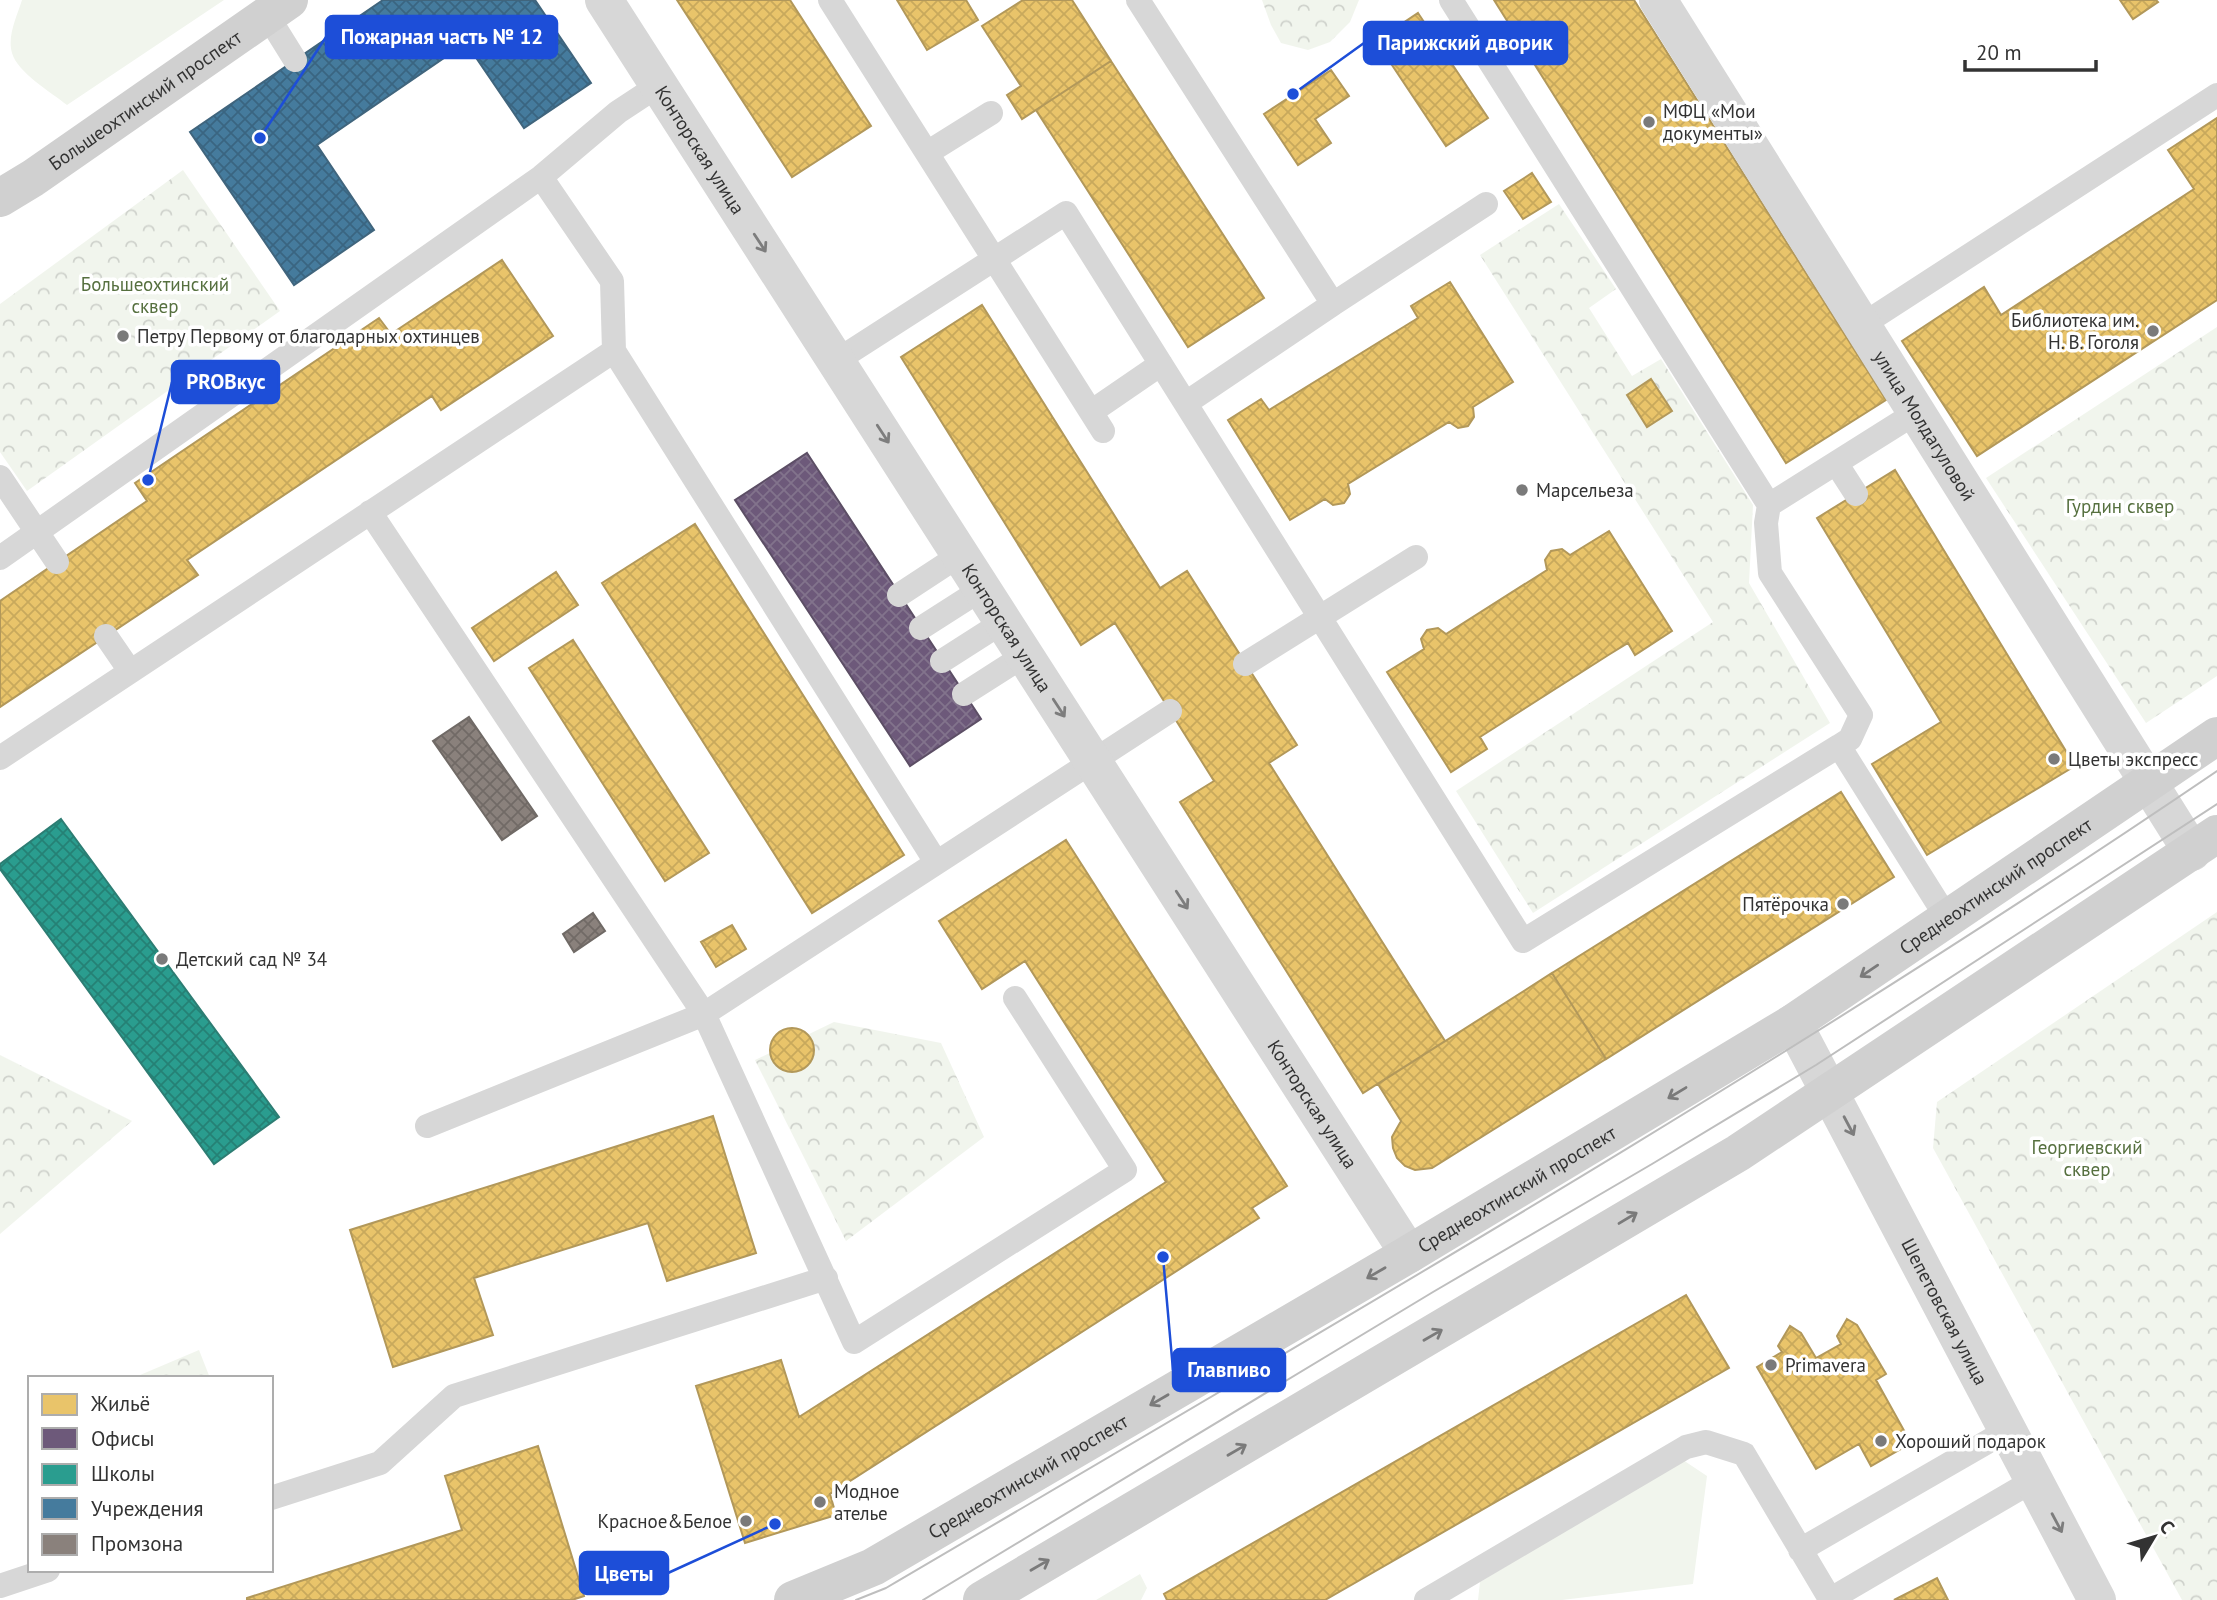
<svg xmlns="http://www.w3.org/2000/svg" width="2217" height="1600" font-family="'PT Sans',sans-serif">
  <defs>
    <pattern id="park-crowns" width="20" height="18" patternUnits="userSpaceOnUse" patternTransform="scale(1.75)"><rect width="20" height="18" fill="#f1f5ed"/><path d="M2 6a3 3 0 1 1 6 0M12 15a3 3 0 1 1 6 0" fill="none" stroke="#cfd2cc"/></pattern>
    <pattern id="homes-cross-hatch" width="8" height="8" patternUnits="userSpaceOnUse" patternTransform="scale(1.75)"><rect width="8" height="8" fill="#e9c46a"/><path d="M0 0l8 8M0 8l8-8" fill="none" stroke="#c8a95c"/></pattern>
    <pattern id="offices-cross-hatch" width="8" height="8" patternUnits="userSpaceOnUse" patternTransform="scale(1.75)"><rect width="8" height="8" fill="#6d597a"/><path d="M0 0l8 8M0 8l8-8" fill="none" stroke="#82738c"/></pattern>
    <pattern id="schools-cross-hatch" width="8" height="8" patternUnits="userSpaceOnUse" patternTransform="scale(1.75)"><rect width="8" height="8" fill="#2a9d8f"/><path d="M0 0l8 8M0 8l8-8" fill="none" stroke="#258175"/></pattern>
    <pattern id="public-cross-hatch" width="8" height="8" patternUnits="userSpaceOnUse" patternTransform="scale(1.75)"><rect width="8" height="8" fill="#457b9d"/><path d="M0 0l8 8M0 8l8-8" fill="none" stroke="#3a6581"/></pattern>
    <pattern id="industry-cross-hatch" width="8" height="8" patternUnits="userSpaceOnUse" patternTransform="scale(1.75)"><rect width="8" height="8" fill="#8a817c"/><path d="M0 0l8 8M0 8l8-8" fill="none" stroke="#716a66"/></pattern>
  </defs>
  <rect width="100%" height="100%" fill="#fff"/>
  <path fill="#f1f5ed" d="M22 0H224L67 105C52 93 17 72 12 53 7 36 17 16 22 0Z
    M1683 1460 1707 1476 1693 1584 1562 1600H1478L1480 1582Z
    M1140 1574 1147 1588 1141 1600H1096Z"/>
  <path fill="url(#park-crowns)" fill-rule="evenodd" d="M1262 0H1359L1350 22 1330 42 1308 50 1281 43 1271 25Z
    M183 170 280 311 27 491 0 452V304Z
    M1559 204 1616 289 1589 308 1632 376 1661 359 1753 505 1749 583 1830 723 1533 913 1456 791 1713 622 1480 255ZM1651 379 1672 411 1648 427 1627 395Z
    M2217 327V676L2146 723 1986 478Z
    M2217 912V1600H2182L1933 1148 1937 1102Z
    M834 1022 941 1043 984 1137 846 1241 755 1060Z
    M0 1055 132 1121 0 1234Z
    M199 1350 210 1378H133Z"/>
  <path fill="url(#homes-cross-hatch)" stroke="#b2985a" stroke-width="2" d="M677 0H790L871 126 792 177Z
    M897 0H966L978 20 927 50Z
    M1023 0H1072L1111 61 1022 119 1007 95 1021 86 982 26Z
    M1494 0H1634L1886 400 1786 463Z
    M2120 0H2156L2158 2 2133 19Z
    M1418 13 1488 118 1446 146 1376 41Z
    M1111 61 1264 298 1188 347 1036 110Z
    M1331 70 1349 96 1315 119 1331 143 1298 165 1264 114Z
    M2217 118V300L1977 456 1902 341 1984 287 2001 315 2194 189 2168 150Z
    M1532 173 1551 202 1523 219 1504 191Z
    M502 260 553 336 441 410 432 396 187 560 198 575 0 707V601L147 501 135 483 379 318 391 334Z
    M1450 282 1513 382 1473 407 1474 417 1468 426 1458 428 1449 422 1348 484 1350 494 1344 503 1333 505 1325 499 1290 520 1228 420 1261 399 1269 410 1418 318 1411 306Z
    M982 305 1160 588 1187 571 1297 745 1269 763 1445 1041 1363 1093 1180 802 1214 781 1115 623 1081 645 901 357Z
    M1651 379 1672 411 1647 427 1627 395Z
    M1895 470 2075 766 1927 855 1872 764 1941 722 1817 518Z
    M695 524 904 855 812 913 602 583Z
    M1609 531 1672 631 1635 655 1628 643 1610 654 1480 737 1487 749 1451 772 1387 672 1424 649 1421 639 1427 630 1438 628 1446 634 1547 570 1545 560 1551 551 1562 549 1570 555Z
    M556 572 578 605 494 661 472 628Z
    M573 640 709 853 665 881 529 668Z
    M1841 792 1894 877 1606 1059 1552 973Z
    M1066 840 1287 1186 1252 1208 1259 1218 830 1494 836 1515 745 1543 696 1386 781 1360 799 1417 1166 1182 1025 961 982 989 939 921Z
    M732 925 746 949 716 967 701 942Z
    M1552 973 1606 1059 1432 1168 1415 1170 1405 1166 1397 1158 1393 1148 1392 1137 1401 1121 1378 1084Z
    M770 1050a22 22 0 1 1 44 0a22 22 0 1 1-44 0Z
    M713 1116 756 1253 667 1281 648 1223 474 1278 493 1335 393 1367 350 1230Z
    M1686 1295 1729 1368 1325 1600H1167L1164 1594Z
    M1847 1319 1857 1325 1886 1374 1876 1380 1911 1443 1871 1466 1859 1444 1816 1469 1757 1367 1782 1352 1778 1346 1790 1326 1801 1333 1816 1358 1841 1344 1837 1336Z
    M538 1446 584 1596 572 1600H247V1598L462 1530 445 1476Z
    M1937 1578 1948 1600H1894Z"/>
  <path fill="url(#offices-cross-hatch)" stroke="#5c4e65" stroke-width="2" d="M807 453 981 719 910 766 735 500Z"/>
  <path fill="url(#schools-cross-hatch)" stroke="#2d7d73" stroke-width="2" d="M61 819 279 1117 214 1164 0 869V864Z"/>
  <path fill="url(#public-cross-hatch)" stroke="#40657d" stroke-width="2" d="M383 0H535L591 83 524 128 466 43 317 145 374 230 294 285 190 132Z"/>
  <path fill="url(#industry-cross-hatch)" stroke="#706a66" stroke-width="2" d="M469 717 537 816 502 840 433 741Z
    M593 913 605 931 574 952 563 934Z"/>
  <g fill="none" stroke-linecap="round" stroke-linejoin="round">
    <path stroke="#d7d7d7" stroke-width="24" d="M830 0 1103 431
      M1138 0 1333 304 1186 403
      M1451 0 1769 505 1917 412
      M267 15 295 60
      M927 153 991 113
      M541 177 612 281 614 351 936 862
      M1333 304 1486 204
      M1862 325 2217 95
      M836 361 1066 213 1523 941 1839 746 1947 918
      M1091 412 1161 364
      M1836 463 1856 494
      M0 477 57 562
      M1769 505 1766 523 1770 573 1861 715 1850 739 1839 746
      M370 512 704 1014 854 1342 1125 1170 1015 998
      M0 558 541 177 618 112 659 85
      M899 595 960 555
      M921 628 982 589
      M106 636 130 671
      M942 661 1003 622
      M1245 664 1416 557
      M964 694 1025 655
      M0 758 614 351
      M427 1126 704 1014 1170 711
      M271 1498 380 1463 454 1396 826 1278
      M1800 1550 2008 1430
      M0 1586 48 1570
      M1426 1600 1686 1447 1706 1442 1744 1454 1830 1599
      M1829 1600 2034 1480"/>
    <g stroke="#d7d7d7" stroke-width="38">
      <path id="s1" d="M604 0 1409 1254"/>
      <path id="s2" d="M1658 0 2192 852"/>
      <path id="s3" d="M1793 1023 2097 1600"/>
    </g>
    <g stroke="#d0d0d0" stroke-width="38">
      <path id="s4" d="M0 198 33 178 289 0"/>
      <path id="s5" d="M793 1600 873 1567 1409 1254 1793 1023 2217 736"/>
      <path d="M982 1600 1738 1153 2217 834"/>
    </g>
    <path stroke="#bebebe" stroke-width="2" d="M856 1600 886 1588C1335 1324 1786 1064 2217 771
      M923 1600 1433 1292 1652 1164 1816 1065 2217 804"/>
  </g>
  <defs><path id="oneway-shaft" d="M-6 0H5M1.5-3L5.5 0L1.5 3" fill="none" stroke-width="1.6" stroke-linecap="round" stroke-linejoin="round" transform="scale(1.75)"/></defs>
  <g stroke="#7d7d7d">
    <use href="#oneway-shaft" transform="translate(760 243) rotate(57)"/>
    <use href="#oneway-shaft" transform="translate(883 434) rotate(57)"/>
    <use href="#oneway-shaft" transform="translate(1059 708) rotate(57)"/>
    <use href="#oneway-shaft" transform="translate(1182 900) rotate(57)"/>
    <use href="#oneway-shaft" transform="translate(1849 1126) rotate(62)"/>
    <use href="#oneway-shaft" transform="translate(2057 1523) rotate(62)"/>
  </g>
  <g stroke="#7a7a7a">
    <use href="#oneway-shaft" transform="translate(1869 971) rotate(146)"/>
    <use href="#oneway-shaft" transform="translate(1677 1093) rotate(149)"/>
    <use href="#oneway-shaft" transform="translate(1628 1218) rotate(-31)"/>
    <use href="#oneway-shaft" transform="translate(1376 1273) rotate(150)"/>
    <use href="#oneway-shaft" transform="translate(1433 1335) rotate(-30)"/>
    <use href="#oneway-shaft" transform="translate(1159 1400) rotate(150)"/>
    <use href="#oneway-shaft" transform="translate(1237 1450) rotate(-30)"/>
    <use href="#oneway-shaft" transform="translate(1040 1565) rotate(-30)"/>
  </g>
  <g fill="#7a7a7a" stroke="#fff" stroke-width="2.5">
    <circle cx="1649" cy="122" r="7"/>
    <circle cx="2153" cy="331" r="7"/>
    <circle cx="123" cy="336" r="7"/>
    <circle cx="1522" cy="490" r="7"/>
    <circle cx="2054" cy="759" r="7"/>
    <circle cx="1843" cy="904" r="7"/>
    <circle cx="162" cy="959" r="7"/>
    <circle cx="1771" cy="1365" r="7"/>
    <circle cx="1881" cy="1441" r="7"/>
    <circle cx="820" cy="1502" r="7"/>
    <circle cx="746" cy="1521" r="7"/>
  </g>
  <g text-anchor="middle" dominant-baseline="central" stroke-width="7" stroke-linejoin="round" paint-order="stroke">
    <g font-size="19" fill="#333" stroke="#fff">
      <text stroke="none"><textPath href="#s4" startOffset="175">Большеохтинский проспект</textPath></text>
      <text stroke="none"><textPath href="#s1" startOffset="178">Конторская улица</textPath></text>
      <text stroke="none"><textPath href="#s2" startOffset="502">улица Молдагуловой</textPath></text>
      <text stroke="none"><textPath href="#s1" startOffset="746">Конторская улица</textPath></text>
      <text stroke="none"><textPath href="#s5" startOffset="1400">Среднеохтинский проспект</textPath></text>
      <text stroke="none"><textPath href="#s1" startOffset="1312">Конторская улица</textPath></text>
      <text stroke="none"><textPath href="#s5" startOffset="833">Среднеохтинский проспект</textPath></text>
      <text stroke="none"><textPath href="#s3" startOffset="326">Шепетовская улица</textPath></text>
      <text stroke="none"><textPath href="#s5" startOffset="266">Среднеохтинский проспект</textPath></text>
    </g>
    <g font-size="19" fill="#333" stroke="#fff" text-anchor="start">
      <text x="1663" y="111">МФЦ «Мои<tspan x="1663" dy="22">документы»</tspan></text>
      <text x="2139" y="320" text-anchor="end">Библиотека им.<tspan x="2139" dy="22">Н. В. Гоголя</tspan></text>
      <text x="137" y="336">Петру Первому от благодарных охтинцев</text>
      <text x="1536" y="490">Марсельеза</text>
      <text x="2068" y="759">Цветы экспресс</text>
      <text x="1829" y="904" text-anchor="end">Пятёрочка</text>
      <text x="176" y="959">Детский сад № 34</text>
      <text x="1785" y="1365">Primavera</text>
      <text x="1895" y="1441">Хороший подарок</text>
      <text x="834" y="1491">Модное<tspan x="834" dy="22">ателье</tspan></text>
      <text x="732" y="1521" text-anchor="end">Красное&amp;Белое</text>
    </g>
    <g font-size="19" fill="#56703f" stroke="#fff">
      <text x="155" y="284">Большеохтинский<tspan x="155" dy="22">сквер</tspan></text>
      <text x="2120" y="506">Гурдин сквер</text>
      <text x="2087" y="1147">Георгиевский<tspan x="2087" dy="22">сквер</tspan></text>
    </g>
  </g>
  <path fill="none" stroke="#1d4ed8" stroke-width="2.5" d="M260 138L326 37M1293 94L1364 43M148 480L172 382M1163 1257L1173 1370M775 1524L668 1573"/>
  <g fill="#1d4ed8" stroke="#fff" stroke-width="2.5">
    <circle cx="260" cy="138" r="7"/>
    <circle cx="1293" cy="94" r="7"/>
    <circle cx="148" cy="480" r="7"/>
    <circle cx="1163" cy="1257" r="7"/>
    <circle cx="775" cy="1524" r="7"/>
  </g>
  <g fill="#1d4ed8" stroke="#1d4ed8" stroke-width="2.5">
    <rect x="326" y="16" width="231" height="42" rx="7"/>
    <rect x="1364" y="22" width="203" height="42" rx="7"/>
    <rect x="172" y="361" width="107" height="42" rx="7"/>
    <rect x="1173" y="1349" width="112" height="42" rx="7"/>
    <rect x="580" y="1552" width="88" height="42" rx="7"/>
  </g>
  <g font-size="21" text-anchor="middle" font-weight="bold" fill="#fff">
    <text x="442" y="44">Пожарная часть № 12</text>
    <text x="1465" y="50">Парижский дворик</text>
    <text x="226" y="389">PROВкус</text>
    <text x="1229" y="1377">Главпиво</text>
    <text x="624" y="1581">Цветы</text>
  </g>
  <rect x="28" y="1376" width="245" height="196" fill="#ffffff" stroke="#adadad" stroke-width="2"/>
  <rect x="42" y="1394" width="35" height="21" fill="#e9c46a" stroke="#adadad" stroke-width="2"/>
  <text x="91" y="1411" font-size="21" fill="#333333">Жильё</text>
  <rect x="42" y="1428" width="35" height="21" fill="#6d597a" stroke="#adadad" stroke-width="2"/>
  <text x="91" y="1446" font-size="21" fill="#333333">Офисы</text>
  <rect x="42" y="1464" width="35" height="21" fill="#2a9d8f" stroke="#adadad" stroke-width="2"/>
  <text x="91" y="1481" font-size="21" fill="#333333">Школы</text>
  <rect x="42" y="1498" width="35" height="21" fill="#457b9d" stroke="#adadad" stroke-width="2"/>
  <text x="91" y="1516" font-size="21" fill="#333333">Учреждения</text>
  <rect x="42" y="1534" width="35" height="21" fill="#8a817c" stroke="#adadad" stroke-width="2"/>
  <text x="91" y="1551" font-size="21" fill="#333333">Промзона</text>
  <g transform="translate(2154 1537) rotate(52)" stroke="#ffffff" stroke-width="5" paint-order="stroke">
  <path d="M0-5L12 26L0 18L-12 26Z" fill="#333333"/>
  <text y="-10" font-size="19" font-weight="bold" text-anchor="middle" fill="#333333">С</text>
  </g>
  <path d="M1965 60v10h131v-10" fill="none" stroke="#333333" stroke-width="3.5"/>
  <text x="1976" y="60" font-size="21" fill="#333333" stroke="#ffffff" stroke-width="5" paint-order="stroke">20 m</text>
</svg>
